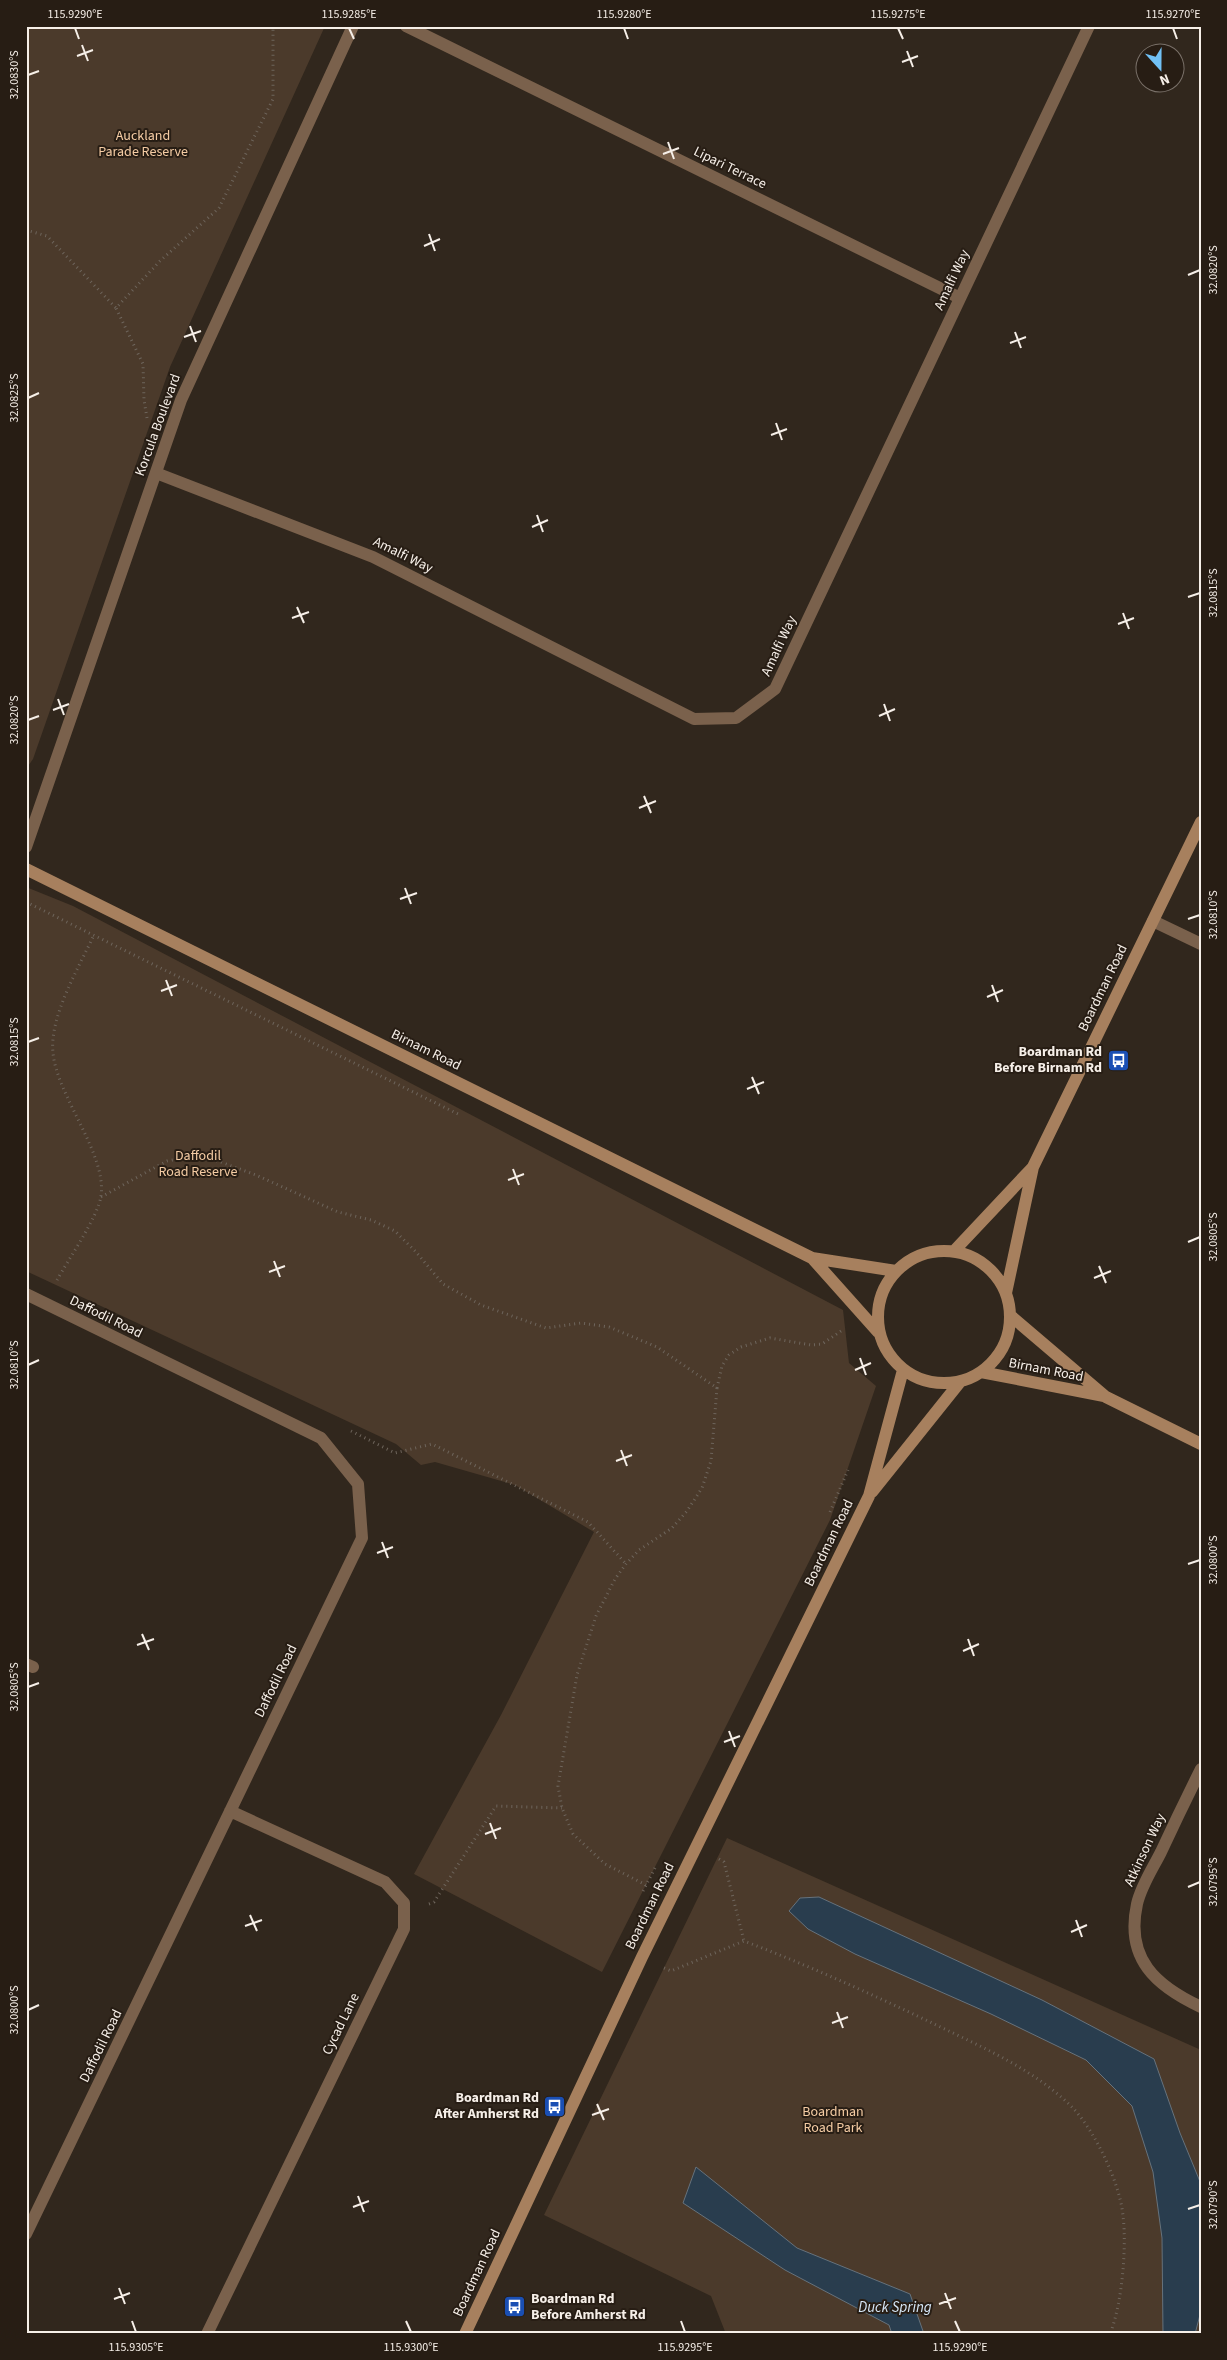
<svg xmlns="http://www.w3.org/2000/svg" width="1227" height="2360" font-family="'Source Sans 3',sans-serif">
  <rect width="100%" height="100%" fill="#31271d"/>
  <path fill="#4b3a2b" d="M26 26H325L170 367 33 759 26 769Z
    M26 887 73 906 843 1310 849 1363 876 1386 830 1520 602 1972 414 1874 501 1715 594 1532 515 1485 435 1462 421 1465 396 1444 26 1271Z
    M727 1838 1201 2050V2334H726L711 2296 544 2215Z"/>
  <path fill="#293d4e" stroke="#66727c" d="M819 1897 1042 2000 1154 2059 1180 2133 1201 2184V2311L1195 2334H1163L1162 2238 1153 2172 1132 2106 1086 2060 991 2014 855 1954 808 1929 789 1911 800 1898Z
    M696 2167 797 2248 910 2294 924 2334H892L889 2325 785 2270 683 2203Z"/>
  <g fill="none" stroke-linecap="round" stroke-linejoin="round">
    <path stroke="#6e655c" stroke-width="3" stroke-dasharray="1 4" stroke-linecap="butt" d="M26 230 47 236 116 308
      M147 418 144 400 143 364 116 308 160 261 219 208 273 99V26
      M26 902 458 1114
      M101 1197 167 1161 189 1157 218 1161 256 1175 338 1212 371 1220 395 1231 416 1252 443 1284 481 1305 546 1328 581 1323 609 1327 657 1347 717 1388 711 1461 702 1488 687 1511 672 1528 639 1550 626 1564 615 1579 596 1616 577 1675 558 1786 562 1808 573 1834 605 1864 646 1885
      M57 1280C68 1260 98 1217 101 1196 107 1154 57 1096 53 1053 49 1017 79 967 94 935
      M717 1388 722 1366 729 1355 741 1347 770 1338 811 1345 822 1344 844 1329
      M351 1431 395 1453 432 1444 588 1522 626 1564
      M830 1512 848 1470
      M719 1859 724 1862 744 1941
      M643 1891 655 1868
      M429 1904 434 1902 496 1806 562 1808
      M664 1968 671 1971 744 1941C807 1965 867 1992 928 2021 977 2045 1031 2067 1071 2106 1092 2127 1113 2170 1120 2199 1129 2232 1123 2302 1110 2334"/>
    <path stroke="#7a614c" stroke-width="12" d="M406 26 960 298
      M156 473 373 557 694 719 736 718 775 689 1089 26
      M26 847 181 400 353 26
      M1153 921 1201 944
      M26 1294 321 1438 358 1484 362 1538 26 2234
      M26 1664 33 1667
      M1201 1769C1187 1797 1174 1824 1161 1852 1153 1868 1141 1886 1137 1904 1125 1959 1156 1986 1201 2007
      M207 2334 404 1929V1903L385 1882 230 1811"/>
    <path stroke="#a7805e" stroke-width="12" d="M26 869 812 1258 896 1271
      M878 1317a66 66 0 1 1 132 0a66 66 0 1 1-132 0Z
      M954 1251 1033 1167
      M812 1258 878 1332
      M1006 1293 1033 1167 1201 822
      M1011 1316 1106 1397 1201 1444
      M981 1372 1104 1396
      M872 1492 960 1382
      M465 2334 642 1957 869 1496 903 1370"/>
  </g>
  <path fill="none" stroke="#f6efe8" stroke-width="2" d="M75 28 79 39M349 28 354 39M624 28 628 39M898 28 903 39M1173 28 1177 39M82 45 88 61M907 51 913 67M77 56 93 50M902 62 918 56M28 75 39 71M668 142 674 159M663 154 679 148M429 234 435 251M424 246 440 239M1188 275 1200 270M190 326 196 342M1015 332 1021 348M184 337 201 331M1010 343 1026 337M28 398 39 393M776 423 782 440M771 435 787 429M537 515 543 532M532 527 548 520M1188 597 1200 593M297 607 304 623M1123 613 1129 629M292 618 309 612M1118 624 1134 618M58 699 64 715M884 704 890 721M53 710 69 704M879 716 895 709M28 720 39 716M644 796 651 813M639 808 656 801M405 888 411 904M400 899 417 893M1188 919 1200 915M166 980 172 996M992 985 998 1002M161 991 177 985M987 997 1003 990M28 1042 39 1038M752 1077 759 1094M747 1089 764 1082M513 1169 519 1185M508 1180 524 1174M1188 1242 1200 1237M274 1261 280 1277M1099 1266 1106 1283M269 1272 285 1266M1094 1278 1111 1271M860 1358 866 1375M28 1365 39 1360M855 1370 871 1363M621 1450 627 1466M616 1461 632 1455M382 1542 388 1558M377 1553 393 1547M1188 1564 1200 1560M142 1634 149 1650M968 1639 974 1656M137 1645 154 1639M963 1651 979 1644M28 1687 39 1683M729 1731 735 1747M724 1742 740 1736M490 1823 496 1839M485 1834 501 1828M1188 1887 1200 1882M250 1915 257 1931M1076 1920 1082 1937M245 1926 262 1920M1071 1932 1087 1925M28 2010 39 2005M837 2012 843 2028M832 2023 848 2017M597 2104 604 2120M592 2115 609 2109M358 2196 364 2212M353 2207 369 2201M1188 2209 1200 2205M119 2288 125 2304M945 2293 951 2309M114 2299 130 2293M939 2304 956 2298M132 2321 136 2332M406 2321 411 2332M681 2321 685 2332M955 2321 960 2332"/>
  <defs>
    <symbol id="bus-square" viewBox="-11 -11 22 22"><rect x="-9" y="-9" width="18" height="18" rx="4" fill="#1a4fb4" stroke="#271d14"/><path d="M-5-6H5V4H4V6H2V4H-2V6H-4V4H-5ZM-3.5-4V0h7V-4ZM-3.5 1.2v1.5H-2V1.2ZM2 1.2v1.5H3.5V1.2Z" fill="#fff"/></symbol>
  </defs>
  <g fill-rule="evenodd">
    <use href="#bus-square" x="1106" y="1048" width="25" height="25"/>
    <use href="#bus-square" x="542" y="2094" width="25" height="25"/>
    <use href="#bus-square" x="502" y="2294" width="25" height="25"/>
  </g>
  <g text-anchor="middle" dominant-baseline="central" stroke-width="4" stroke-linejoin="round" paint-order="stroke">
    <g font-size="14" fill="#f5cca4" stroke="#271d14">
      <text x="143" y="136">Auckland<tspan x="143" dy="16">Parade Reserve</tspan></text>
      <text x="198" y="1156">Daffodil<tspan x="198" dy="16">Road Reserve</tspan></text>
      <text x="833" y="2112">Boardman<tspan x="833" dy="16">Road Park</tspan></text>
    </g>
    <g font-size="14" fill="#f6efe8" stroke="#271d14">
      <text transform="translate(730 168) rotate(26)">Lipari Terrace</text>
      <text transform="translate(952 280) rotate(-65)">Amalfi Way</text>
      <text transform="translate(158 425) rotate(-70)">Korcula Boulevard</text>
      <text transform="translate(403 555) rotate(26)">Amalfi Way</text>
      <text transform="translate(779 646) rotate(-65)">Amalfi Way</text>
      <text transform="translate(1103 988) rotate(-64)">Boardman Road</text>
      <text transform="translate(426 1050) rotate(26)">Birnam Road</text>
      <text transform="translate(106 1317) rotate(26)">Daffodil Road</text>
      <text transform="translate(1046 1370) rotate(11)">Birnam Road</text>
      <text transform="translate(829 1543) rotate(-64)">Boardman Road</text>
      <text transform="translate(276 1681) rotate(-64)">Daffodil Road</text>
      <text transform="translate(1145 1850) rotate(-65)">Atkinson Way</text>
      <text transform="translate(650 1906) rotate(-64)">Boardman Road</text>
      <text transform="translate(341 2024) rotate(-64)">Cycad Lane</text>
      <text transform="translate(101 2046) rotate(-64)">Daffodil Road</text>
      <text transform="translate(477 2273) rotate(-65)">Boardman Road</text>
    </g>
    <g font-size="14" font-weight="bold" fill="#f6efe8" stroke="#271d14" text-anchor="end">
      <text x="1102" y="1052">Boardman Rd<tspan x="1102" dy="16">Before Birnam Rd</tspan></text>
      <text x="539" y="2098">Boardman Rd<tspan x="539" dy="16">After Amherst Rd</tspan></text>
      <text x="531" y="2299" text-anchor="start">Boardman Rd<tspan x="531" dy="16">Before Amherst Rd</tspan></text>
    </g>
    <g font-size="15" font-style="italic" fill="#d6e7f7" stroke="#271d14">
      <text x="895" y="2307">Duck Spring</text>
    </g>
  </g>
  <rect width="1227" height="2360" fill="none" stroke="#271d14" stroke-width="55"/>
  <g transform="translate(1160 68) rotate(159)"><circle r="24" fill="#271d14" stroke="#7a7169"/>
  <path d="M0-4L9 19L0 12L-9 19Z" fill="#71c1f5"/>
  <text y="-8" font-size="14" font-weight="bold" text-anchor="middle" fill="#f6efe8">N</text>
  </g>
  <rect x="28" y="28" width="1172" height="2304" fill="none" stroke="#f6efe8" stroke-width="2"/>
  <g font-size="12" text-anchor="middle" fill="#f6efe8">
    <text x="75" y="18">115.9290°E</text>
    <text x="349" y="18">115.9285°E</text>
    <text x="624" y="18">115.9280°E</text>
    <text x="898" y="18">115.9275°E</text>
    <text x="1173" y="18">115.9270°E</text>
    <text transform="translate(14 75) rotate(-90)" y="4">32.0830°S</text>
    <text transform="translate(1213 270) rotate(-90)" y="4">32.0820°S</text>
    <text transform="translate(14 398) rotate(-90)" y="4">32.0825°S</text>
    <text transform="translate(1213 593) rotate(-90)" y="4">32.0815°S</text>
    <text transform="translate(14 720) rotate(-90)" y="4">32.0820°S</text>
    <text transform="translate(1213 915) rotate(-90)" y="4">32.0810°S</text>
    <text transform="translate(14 1042) rotate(-90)" y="4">32.0815°S</text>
    <text transform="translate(1213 1237) rotate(-90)" y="4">32.0805°S</text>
    <text transform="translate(14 1365) rotate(-90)" y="4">32.0810°S</text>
    <text transform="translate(1213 1560) rotate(-90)" y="4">32.0800°S</text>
    <text transform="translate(14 1687) rotate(-90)" y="4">32.0805°S</text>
    <text transform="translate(1213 1882) rotate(-90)" y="4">32.0795°S</text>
    <text transform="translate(14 2010) rotate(-90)" y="4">32.0800°S</text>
    <text transform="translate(1213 2205) rotate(-90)" y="4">32.0790°S</text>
    <text x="136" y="2351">115.9305°E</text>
    <text x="411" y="2351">115.9300°E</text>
    <text x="685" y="2351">115.9295°E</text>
    <text x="960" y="2351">115.9290°E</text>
  </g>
</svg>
